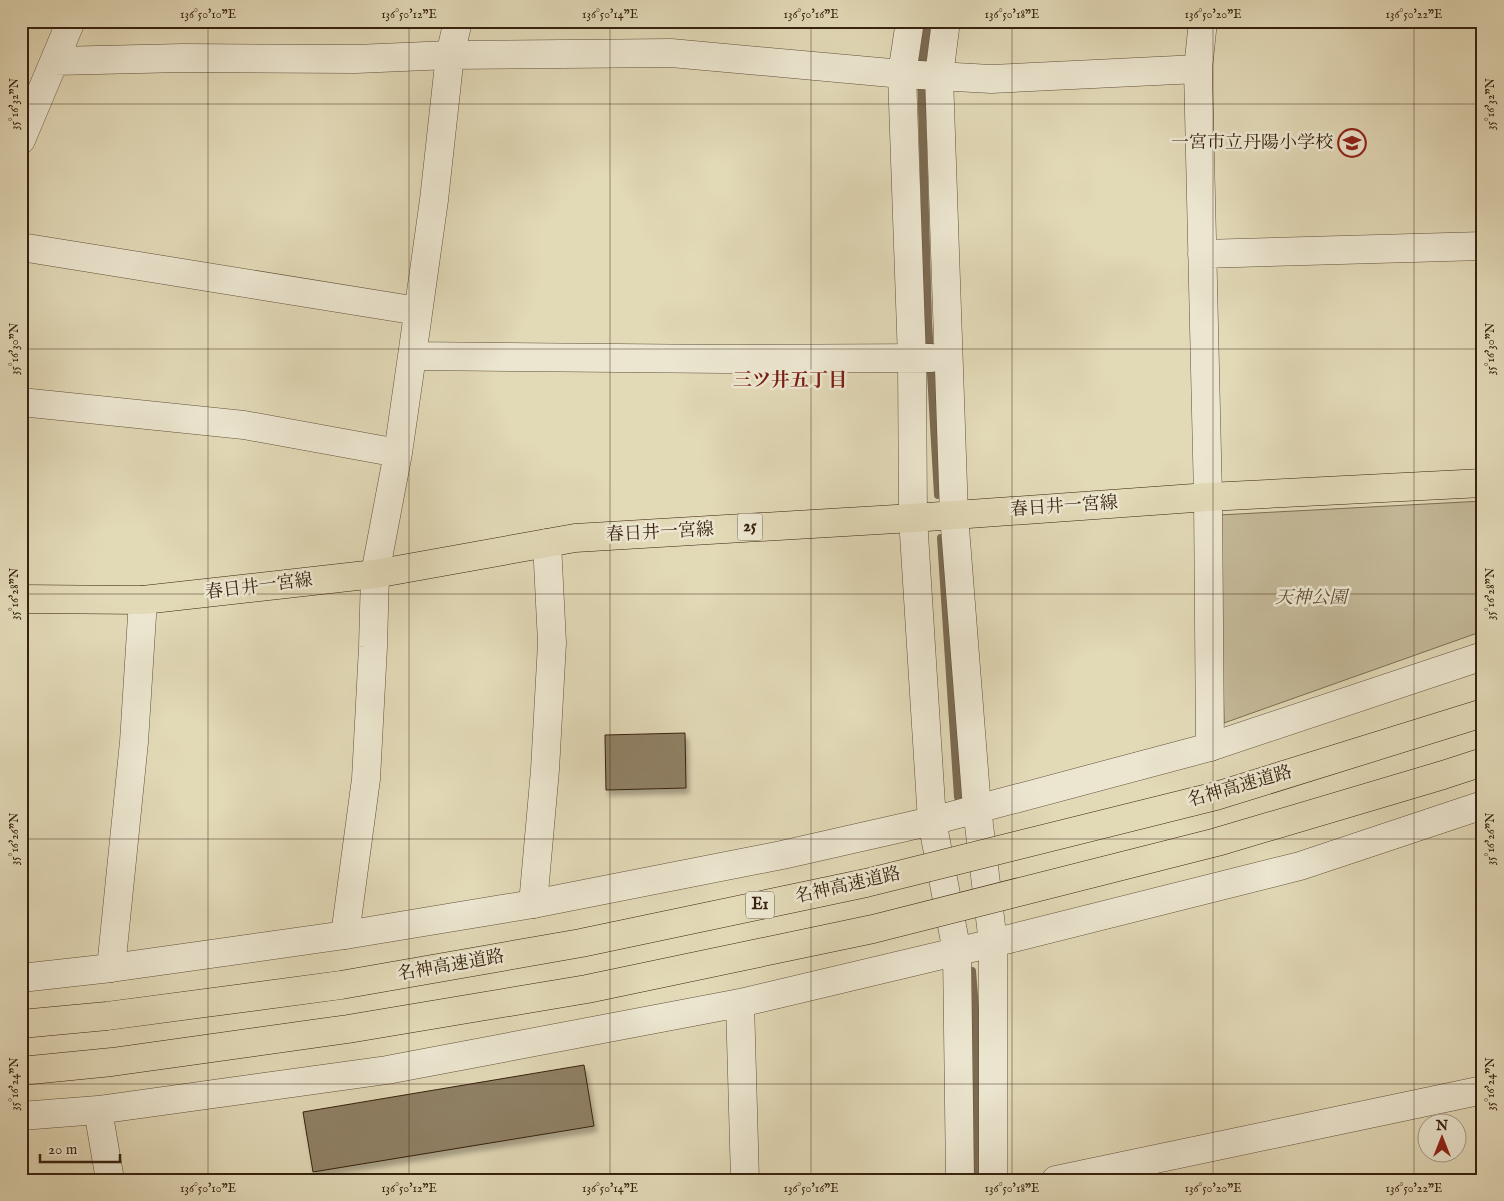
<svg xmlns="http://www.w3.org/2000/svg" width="1504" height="1201" font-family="'IM FELL English','Noto Serif JP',serif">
  <defs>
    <filter id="shadow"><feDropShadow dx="3" dy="5.5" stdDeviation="2.5" flood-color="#0004"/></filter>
  </defs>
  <rect width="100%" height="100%" fill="#e2d9b7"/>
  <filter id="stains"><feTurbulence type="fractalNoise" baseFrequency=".004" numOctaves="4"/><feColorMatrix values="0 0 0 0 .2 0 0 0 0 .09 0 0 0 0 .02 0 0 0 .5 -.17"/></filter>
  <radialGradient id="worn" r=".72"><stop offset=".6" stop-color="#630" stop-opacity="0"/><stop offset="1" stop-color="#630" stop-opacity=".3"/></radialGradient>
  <path fill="#c5ba9a" stroke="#7e6e54" d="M1483 501V631L1224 723 1219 515Z"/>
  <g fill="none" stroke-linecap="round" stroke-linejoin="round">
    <path stroke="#7b6b52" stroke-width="8" d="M928 21 921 71 928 321 938 495
      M941 538 958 797
      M972 971 976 1020V1178"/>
  </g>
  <path fill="#908166" stroke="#37220f" filter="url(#shadow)" d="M685 733 686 788 606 790 605 735Z
    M584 1065 594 1126 313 1172 303 1112Z"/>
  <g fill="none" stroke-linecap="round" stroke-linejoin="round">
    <defs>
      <path id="minor" d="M910 21 902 74 912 359 913 518 932 821 957 952 960 1180
        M946 21 939 76 954 515 977 808 993 943V1180
        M1203 21 1198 69 1208 497 1210 747
        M55 61 183 58 356 59 450 55 671 53 902 74 991 79 1198 69
        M21 140 71 21
        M21 247 418 311
        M1202 254 1483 246
        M412 356 725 359 931 358
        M21 402 244 425 398 453
        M533 904 545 770 552 643 547 543
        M345 935 366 779 373 647 375 574 398 453 412 356 434 200 450 55 458 21
        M111 968 134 742 143 600
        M740 1003 745 1180
        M98 1110 110 1180
        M21 1116 98 1110 387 1070 740 1003 993 943 1300 866 1483 805
        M1056 1180 1483 1090"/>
      <path id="tertiary" d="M21 978 111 968 345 935 533 904 782 855 932 821 1210 747 1483 656"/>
      <path id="primary" d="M21 599 143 600 375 574 575 538 913 518 1208 497 1483 483"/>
    </defs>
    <use href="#minor" stroke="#625039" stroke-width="29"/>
    <use href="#tertiary" stroke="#625039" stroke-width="29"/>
    <use href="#primary" stroke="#37220f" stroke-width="29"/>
    <use href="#minor" stroke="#ece6d0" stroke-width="28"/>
    <use href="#tertiary" stroke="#ece6d0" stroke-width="28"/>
    <use href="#primary" stroke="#e2d9b7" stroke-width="28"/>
    <defs>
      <path id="motorway-bridge" d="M21 1024 107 1016 341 985 581 943 866 883 1216 796 1483 713
        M21 1071 112 1062 348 1029 587 989 873 929 1217 842 1443 775 1483 762"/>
    </defs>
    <use href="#motorway-bridge" stroke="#37220f" stroke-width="29" stroke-linecap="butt"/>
    <use href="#motorway-bridge" stroke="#e2d9b7" stroke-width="28"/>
  </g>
  <path fill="none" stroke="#37220f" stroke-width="1" stroke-opacity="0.45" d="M208 21V1180M409 21V1180M610 21V1180M811 21V1180M1012 21V1180M1213 21V1180M1414 21V1180M21 104H1483M21 349H1483M21 594H1483M21 839H1483M21 1084H1483"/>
  <defs>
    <symbol id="school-ring" viewBox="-11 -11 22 22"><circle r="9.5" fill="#ece6d0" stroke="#8f2418" stroke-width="1.5"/><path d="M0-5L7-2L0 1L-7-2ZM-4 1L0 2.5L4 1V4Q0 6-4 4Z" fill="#8f2418"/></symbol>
  </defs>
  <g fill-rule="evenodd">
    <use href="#school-ring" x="1336" y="127" width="32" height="32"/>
  </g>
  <g text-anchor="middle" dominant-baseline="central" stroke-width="5" stroke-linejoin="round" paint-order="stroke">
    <g fill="#ece6d0" stroke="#6d5d49" stroke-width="1">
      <rect x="737.5" y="513.5" width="25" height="27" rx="4"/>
      <rect x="746" y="891.5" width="28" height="27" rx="4"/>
    </g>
    <g font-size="16" font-weight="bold" fill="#37220f">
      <text x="750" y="527">25</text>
      <text x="760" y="905">E1</text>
    </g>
    <g font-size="18" fill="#37220f" stroke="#ece6d0" text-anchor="end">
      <text x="1333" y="143">一宮市立丹陽小学校</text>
    </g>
    <g font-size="18" fill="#37220f" stroke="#ece6d0">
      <text transform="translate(1064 507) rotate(-4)">春日井一宮線</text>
      <text transform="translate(660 533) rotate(-3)">春日井一宮線</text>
      <text transform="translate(259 587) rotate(-7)">春日井一宮線</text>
      <text transform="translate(1240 787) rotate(-16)">名神高速道路</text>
      <text transform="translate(848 886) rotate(-13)">名神高速道路</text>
      <text transform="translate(451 966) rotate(-10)">名神高速道路</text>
    </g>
    <g font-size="18" font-style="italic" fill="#5a4832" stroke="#ece6d0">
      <text x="1311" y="598">天神公園</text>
    </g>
    <g font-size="19" font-weight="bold" fill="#7a1f14" stroke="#ece6d0">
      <text x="790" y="381">三ツ井五丁目</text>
    </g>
  </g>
  <rect width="1504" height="1201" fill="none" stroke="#e2d9b7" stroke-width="55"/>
  <g transform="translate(1442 1138)"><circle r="24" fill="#ece6d0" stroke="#a49883"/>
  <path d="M0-4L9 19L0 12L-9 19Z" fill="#8f2418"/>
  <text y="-8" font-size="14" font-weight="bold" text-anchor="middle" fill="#37220f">N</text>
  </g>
  <path d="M40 1154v8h80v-8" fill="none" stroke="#37220f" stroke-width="2.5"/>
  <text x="48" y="1154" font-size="15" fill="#37220f" stroke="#ece6d0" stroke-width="4" paint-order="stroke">20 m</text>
  <rect x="28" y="28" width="1448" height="1146" fill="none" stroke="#37220f" stroke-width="2"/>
  <g font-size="12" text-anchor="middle" fill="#37220f">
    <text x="208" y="18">136°50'10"E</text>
    <text x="409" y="18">136°50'12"E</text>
    <text x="610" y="18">136°50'14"E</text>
    <text x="811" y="18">136°50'16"E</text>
    <text x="1012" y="18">136°50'18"E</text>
    <text x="1213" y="18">136°50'20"E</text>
    <text x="1414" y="18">136°50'22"E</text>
    <text transform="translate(14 104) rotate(-90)" y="4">35°16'32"N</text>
    <text transform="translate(1490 104) rotate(-90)" y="4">35°16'32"N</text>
    <text transform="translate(14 349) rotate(-90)" y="4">35°16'30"N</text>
    <text transform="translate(1490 349) rotate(-90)" y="4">35°16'30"N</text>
    <text transform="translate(14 594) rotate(-90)" y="4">35°16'28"N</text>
    <text transform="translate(1490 594) rotate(-90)" y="4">35°16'28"N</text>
    <text transform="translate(14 839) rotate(-90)" y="4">35°16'26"N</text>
    <text transform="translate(1490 839) rotate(-90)" y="4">35°16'26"N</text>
    <text transform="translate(14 1084) rotate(-90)" y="4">35°16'24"N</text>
    <text transform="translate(1490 1084) rotate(-90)" y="4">35°16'24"N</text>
    <text x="208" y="1192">136°50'10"E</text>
    <text x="409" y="1192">136°50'12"E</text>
    <text x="610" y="1192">136°50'14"E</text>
    <text x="811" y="1192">136°50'16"E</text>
    <text x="1012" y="1192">136°50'18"E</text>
    <text x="1213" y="1192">136°50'20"E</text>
    <text x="1414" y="1192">136°50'22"E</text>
  </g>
  <rect width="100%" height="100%" filter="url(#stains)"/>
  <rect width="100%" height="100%" fill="url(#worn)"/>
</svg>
